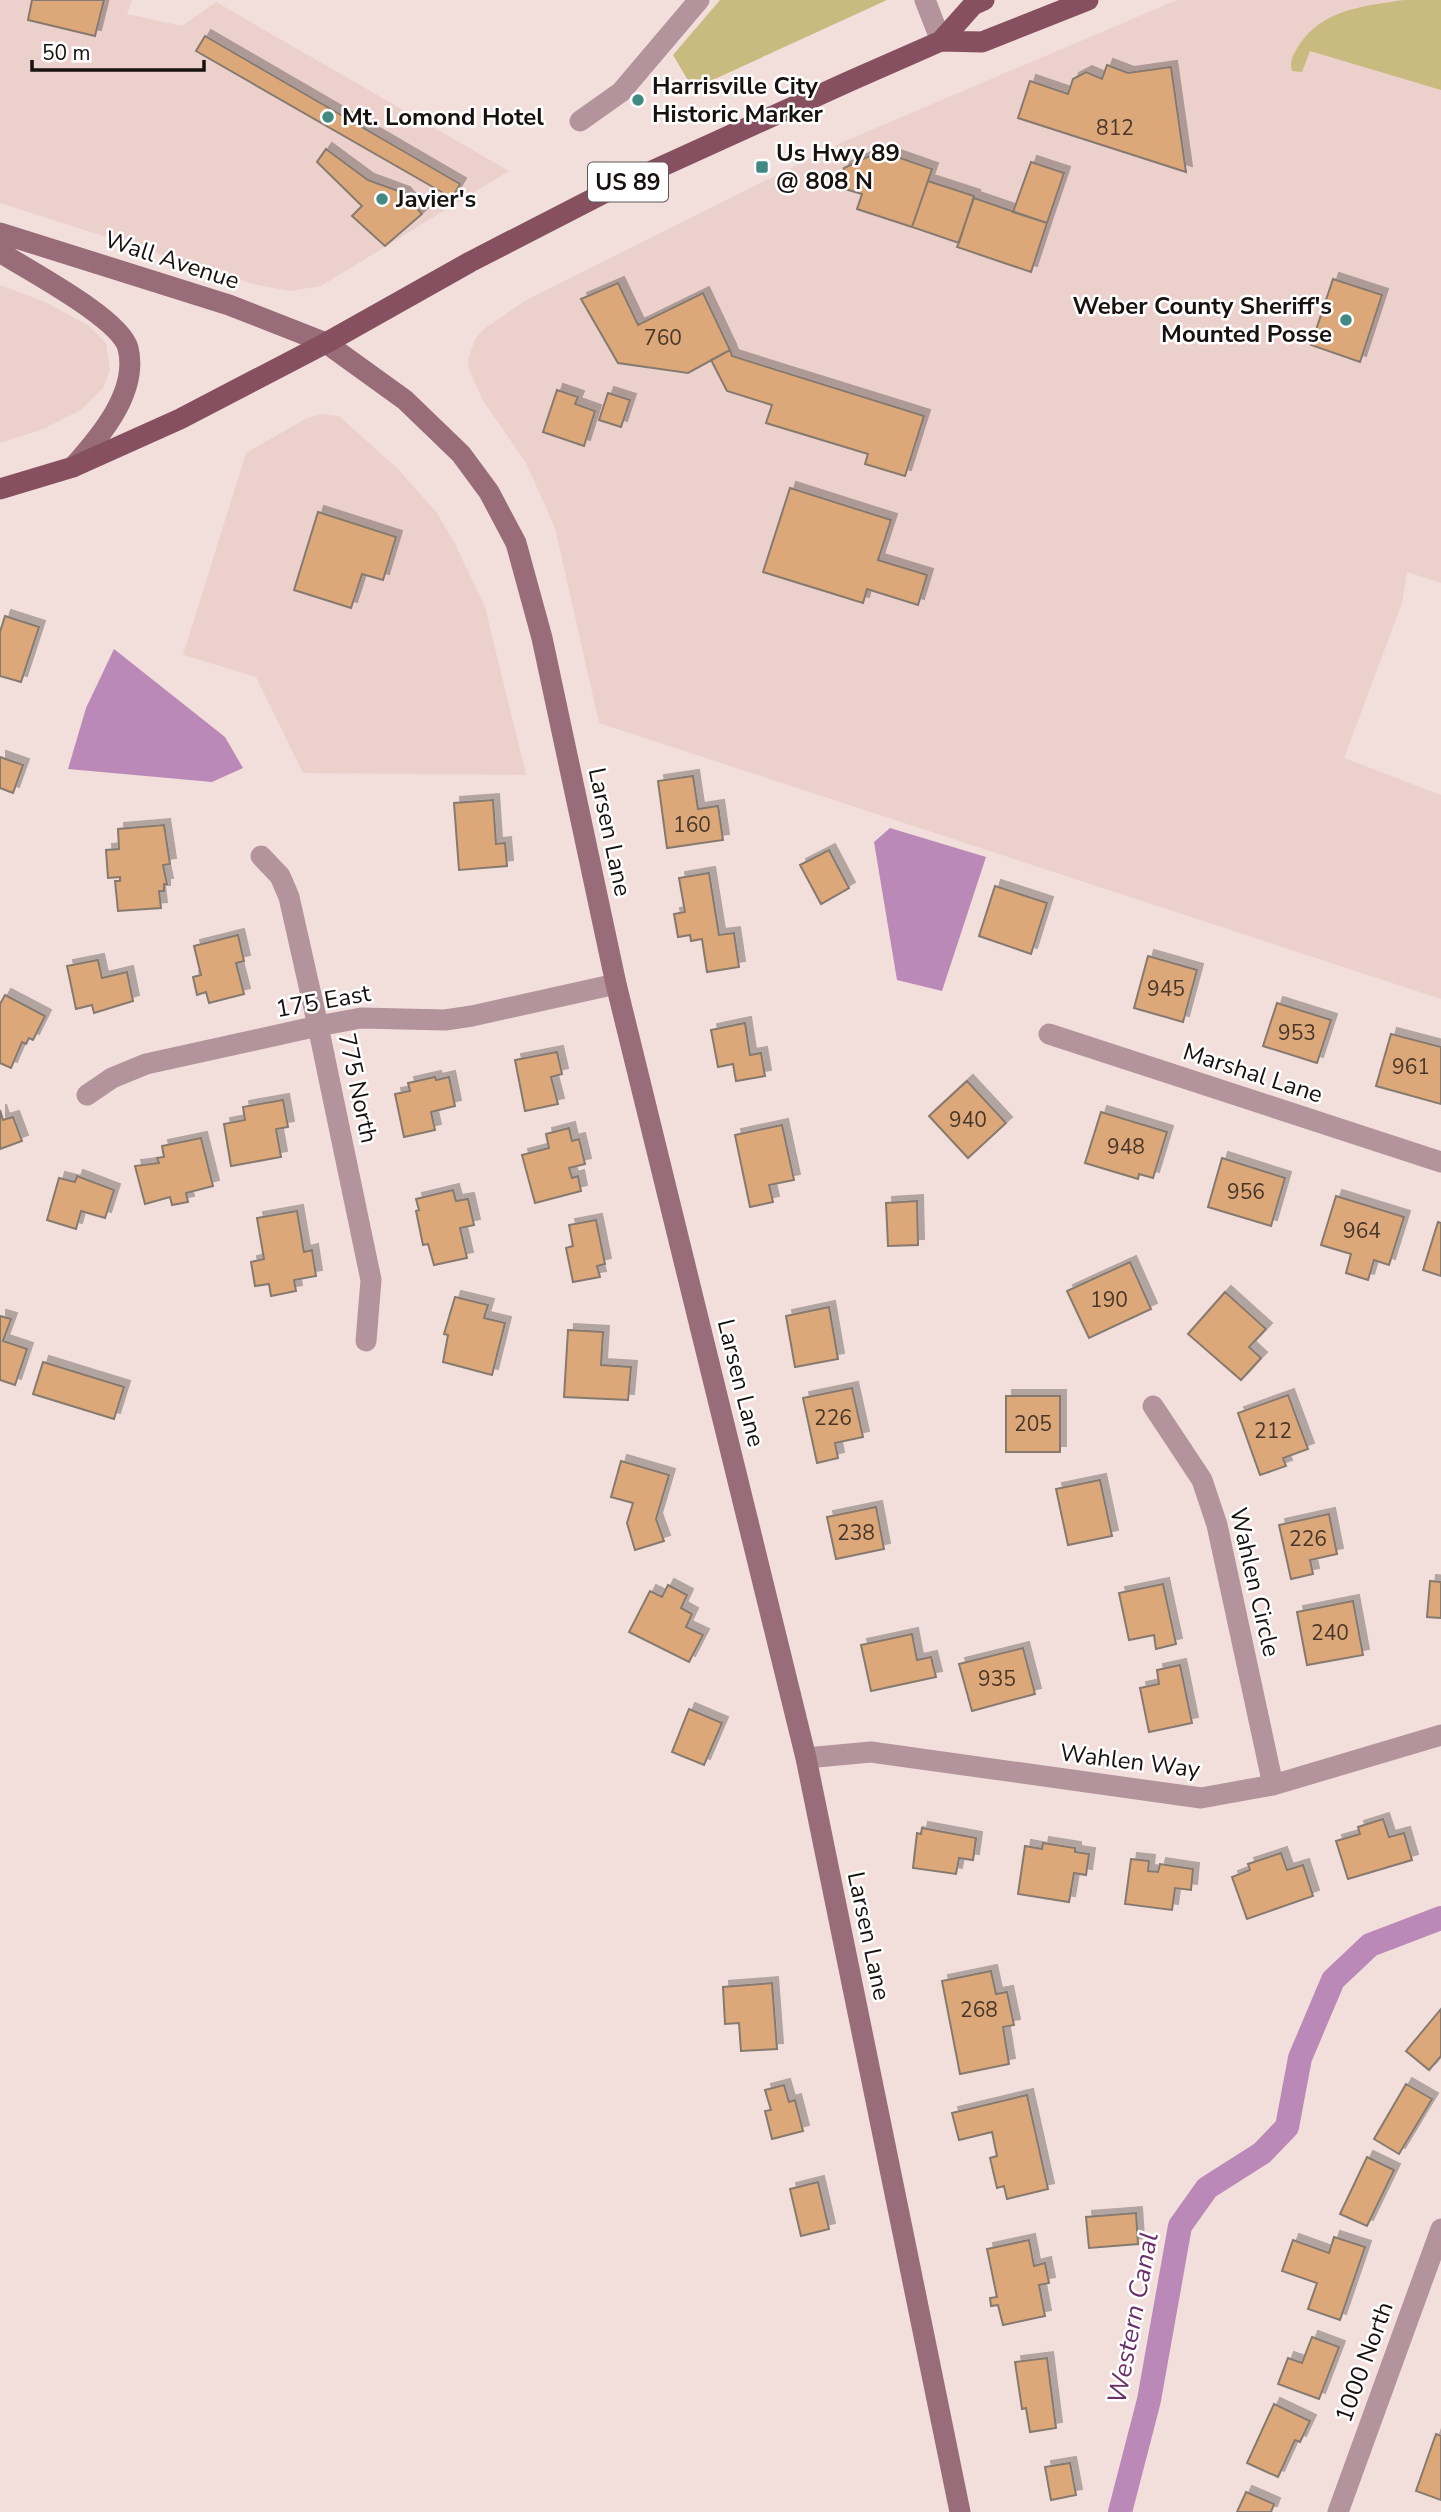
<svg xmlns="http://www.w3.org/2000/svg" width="1441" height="2512" font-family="'Nunito Sans',sans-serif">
  <defs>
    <filter id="shadow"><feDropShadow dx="6" dy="-6" stdDeviation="0" flood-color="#0004"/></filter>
  </defs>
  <rect width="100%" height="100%" fill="#f2dfdb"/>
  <path fill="#ecd0cb" d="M0 0H132L127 14 182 26 216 2 509 171 321 286 290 291 253 284 0 203Z
    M1177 0H1441V583L1407 572 1402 603 1344 758 1441 795V999L599 723 555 528 526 463 482 399 469 369 468 360 475 339 484 329 523 302 843 142Z
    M0 285 45 302 88 325 106 343 110 370 103 388 81 410 43 429 0 443Z
    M320 414 339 416 398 469 437 513 456 546 485 607 526 775 303 773 256 677 183 655 246 453 307 418Z"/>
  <path fill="#c9ba80" d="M720 0H887L693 89 673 55Z
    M1404 0H1441V90L1310 51 1302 72 1292 71C1289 60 1294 54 1299 45 1323 9 1364 6 1404 0Z"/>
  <path fill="#bb89b8" d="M114 649 225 737 243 768 212 782 68 769 86 708Z
    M890 828 986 857 942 991 897 980 874 842Z"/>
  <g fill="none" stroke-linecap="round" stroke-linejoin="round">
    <path stroke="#bb89b8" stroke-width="24" d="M1120 2512 1149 2400 1180 2226 1207 2188 1262 2153 1287 2127 1300 2058 1333 1980 1370 1945 1441 1918"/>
  </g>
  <path fill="#dda879" stroke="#867a6f" stroke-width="2" filter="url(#shadow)" d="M32 0H104L95 36 28 20Z
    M205 36 460 184 452 198 196 51Z
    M1107 65 1128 73 1171 67 1186 172 1018 118 1030 81 1068 94 1073 79 1086 72 1102 79Z
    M326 149 368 180 404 193 422 214 385 246 352 216 362 206 317 162Z
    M880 151 932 169 912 227 857 209 862 194 838 187 844 168Z
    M1031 162 1064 173 1047 223 1013 212Z
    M928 181 974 196 959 243 912 227Z
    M974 198 1047 223 1031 272 957 247Z
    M1333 279 1382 295 1360 362 1311 345Z
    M618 283 638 325 703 293 730 350 688 373 618 363 581 299Z
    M730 350 732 356 924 416 905 476 865 464 868 454 766 423 772 405 727 391 711 360Z
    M557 390 578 397 575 404 595 411 584 446 543 432Z
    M608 393 630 400 621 427 599 420Z
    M790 488 891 520 878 560 927 575 918 605 867 589 863 603 763 572Z
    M318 512 396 537 383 580 362 574 351 608 294 590Z
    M5 616 39 627 21 682 0 676V632Z
    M0 757 23 765 13 793 0 788Z
    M693 776 698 809 718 806 723 840 667 848 658 781Z
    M493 800 496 844 505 843 507 866 459 870 454 803Z
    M164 825 170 864 163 865 167 884H164V891H159L161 908 118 911 115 881H120V877L108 878 106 850 119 849 118 829Z
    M829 850 849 888 821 904 800 865Z
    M709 873 719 935 734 933 739 967 707 972 702 939 691 941 690 935 678 937 674 914 685 912 679 878Z
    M995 886 1047 903 1031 954 979 936Z
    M238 935 244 961 236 963 244 994 209 1003 206 992 197 995 193 977 201 975 194 946Z
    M1148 956 1197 970 1183 1022 1134 1008Z
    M98 960 102 978 127 972 133 1001 94 1013 92 1005 76 1009 67 966Z
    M5 995 45 1016 33 1040 29 1038 26 1044 22 1042 11 1068 0 1063V1004Z
    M1277 1003 1331 1020 1317 1063 1263 1046Z
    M745 1023 750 1055 761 1053 765 1076 736 1081 733 1064 718 1067 711 1030Z
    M1391 1034 1441 1047V1104L1376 1086Z
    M557 1052 562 1074 551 1077 558 1104 525 1111 515 1060Z
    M435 1077 436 1080 449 1077 455 1106 431 1112 435 1130 404 1137 395 1094 410 1091 408 1083Z
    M967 1081 1006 1123 968 1158 929 1116Z
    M283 1100 288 1127 276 1129 281 1157 231 1166 224 1124 245 1120 243 1107Z
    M0 1110 3 1120 13 1117 22 1141 0 1149Z
    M1101 1112 1167 1132 1153 1178 1139 1174 1138 1179 1085 1163Z
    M782 1125 794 1180 769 1185 773 1202 750 1207 735 1135Z
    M569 1128 572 1141 579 1139 585 1164 569 1168 572 1178 578 1176 581 1191 535 1203 522 1155 549 1148 546 1134Z
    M201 1138 213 1186 186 1193 188 1202 172 1205 170 1197 145 1204 135 1166 159 1163 157 1158 164 1157 162 1146Z
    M1222 1158 1285 1178 1271 1226 1208 1207Z
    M77 1176 114 1190 105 1218 81 1211 76 1229 47 1220 59 1178 75 1182Z
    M453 1190 456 1201 468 1199 474 1225 460 1228 467 1258 434 1265 428 1244 423 1245 416 1211 419 1210 416 1199Z
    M1336 1196 1404 1217 1389 1265 1374 1260 1368 1280 1346 1273 1351 1254 1321 1245Z
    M917 1201 918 1245 888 1246 886 1203Z
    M297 1211 304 1252 312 1250 316 1276 294 1280 296 1291 271 1296 269 1284 255 1286 251 1262 264 1259 257 1218Z
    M596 1220 605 1264 597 1266 600 1277 573 1282 566 1248 573 1246 569 1225Z
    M1438 1222 1441 1223V1276L1423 1270Z
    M1130 1262 1151 1309 1089 1338 1067 1291Z
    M1225 1292 1266 1329 1249 1347 1261 1358 1241 1380 1188 1334Z
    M455 1297 488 1305 484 1318 505 1323 492 1375 443 1362 448 1335 444 1334Z
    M829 1307 838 1359 795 1367 786 1316Z
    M0 1316 11 1319 3 1341 27 1349 15 1385 0 1380Z
    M568 1330 603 1332 601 1365 631 1367 628 1400 564 1397Z
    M43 1362 124 1387 114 1419 33 1394Z
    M852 1388 863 1437 835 1443 838 1458 817 1463 803 1398Z
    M1288 1395 1308 1449 1283 1458 1286 1466 1260 1475 1238 1413Z
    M1006 1396H1060V1452H1006Z
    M621 1461 669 1475 656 1519 664 1541 635 1550 627 1523 633 1503 611 1497Z
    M1100 1480 1112 1536 1068 1545 1056 1489Z
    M876 1507 884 1549 836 1559 827 1517Z
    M1329 1514 1337 1554 1310 1560 1313 1574 1291 1579 1279 1525Z
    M1430 1581 1441 1582V1618L1427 1617Z
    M1163 1584 1176 1644 1156 1649 1154 1635 1129 1640 1119 1593Z
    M668 1585 687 1595 681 1608 692 1614 686 1627 703 1635 689 1662 629 1632 650 1591 662 1597Z
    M1353 1601 1363 1655 1307 1665 1297 1612Z
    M912 1634 917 1660 931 1657 936 1677 871 1691 861 1645Z
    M1023 1648 1035 1694 972 1711 959 1664Z
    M1180 1665 1192 1723 1149 1732 1140 1688 1159 1684 1157 1670Z
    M689 1709 722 1723 704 1765 672 1752Z
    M1383 1819 1389 1837 1404 1833 1412 1860 1348 1879 1336 1841 1360 1834 1358 1827Z
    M922 1828 976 1838 973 1860 959 1858 956 1874 913 1868 917 1833 921 1834Z
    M1043 1843 1075 1848V1852L1089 1854 1086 1875 1074 1873 1069 1902 1018 1894 1025 1846 1042 1849Z
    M1281 1853 1287 1870 1303 1865 1313 1896 1247 1919 1232 1877 1250 1870 1248 1864Z
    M1131 1859 1149 1861 1148 1871 1158 1872 1160 1864 1193 1869 1191 1890 1175 1888 1172 1910 1125 1904Z
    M991 1971 996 1994 1007 1992 1014 2025 1003 2027 1009 2064 960 2074 942 1981Z
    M772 1983 777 2049 741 2051 739 2023 725 2024 723 1987Z
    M1441 2009V2056L1429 2070 1406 2051Z
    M1406 2084 1432 2099 1399 2154 1374 2139Z
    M784 2085 789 2102 795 2100 803 2131 772 2139 765 2111 771 2110 765 2090Z
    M1027 2095 1048 2189 1007 2199 1004 2186 997 2188 990 2158 997 2156 992 2132 959 2140 952 2113Z
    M1367 2157 1394 2170 1367 2226 1340 2214Z
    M818 2182 829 2229 801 2236 790 2189Z
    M1136 2213 1138 2244 1089 2248 1086 2217Z
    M1334 2237 1365 2247 1340 2320 1308 2309 1317 2283 1282 2271 1293 2240 1329 2253Z
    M1029 2240 1034 2266 1045 2263 1049 2283 1039 2285 1045 2316 1003 2325 998 2305 991 2306 990 2298 997 2297 987 2249Z
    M1312 2337 1339 2347 1319 2399 1278 2384 1288 2358 1302 2363Z
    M1047 2358 1056 2428 1030 2432 1026 2408 1022 2409 1015 2362Z
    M1274 2404 1310 2421 1300 2442 1295 2440 1278 2477 1247 2463Z
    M1436 2434 1441 2436V2500L1416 2491Z
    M1070 2463 1076 2495 1051 2500 1045 2467Z
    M1246 2492 1274 2504 1271 2512H1237Z"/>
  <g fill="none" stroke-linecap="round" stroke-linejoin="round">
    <path stroke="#b3939c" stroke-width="21" d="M925 0 941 41
      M580 121 621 92 699 0
      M261 856 280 876 289 897 318 1026 371 1280 366 1341
      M1049 1034 1441 1162
      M87 1095 112 1078 146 1064 318 1026 361 1018 445 1020 472 1016 616 984
      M1153 1406 1202 1480 1217 1525 1273 1785
      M806 1758 871 1752 1201 1798 1273 1785 1441 1735
      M1338 2512 1441 2229"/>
    <path stroke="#996c7a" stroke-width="21" d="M0 233 229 305 326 343 405 400 461 454 489 492 516 543 542 638 616 984 806 1758 960 2512
      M0 252C29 271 120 318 128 348 139 392 99 438 73 467"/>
    <path stroke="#865061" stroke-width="21" d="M941 41 973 5 984 0
      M0 489 73 467 180 419 326 343 470 262 610 190 850 81 941 41 982 42 1088 0"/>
  </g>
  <g fill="#428984" stroke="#fff" stroke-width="2.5">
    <circle cx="638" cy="100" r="7"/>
    <circle cx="328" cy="117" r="7"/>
    <rect x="755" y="160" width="14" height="14" rx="3.5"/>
    <circle cx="382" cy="199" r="7"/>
    <circle cx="1346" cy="320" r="7"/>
  </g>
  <g text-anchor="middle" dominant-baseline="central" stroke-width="5" stroke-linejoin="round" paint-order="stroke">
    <g font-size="21" fill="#48372a">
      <text x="1115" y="128">812</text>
      <text x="663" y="338">760</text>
      <text x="692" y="825">160</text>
      <text x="1166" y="989">945</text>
      <text x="1297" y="1033">953</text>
      <text x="1411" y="1067">961</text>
      <text x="968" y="1120">940</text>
      <text x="1126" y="1147">948</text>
      <text x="1246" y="1192">956</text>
      <text x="1362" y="1231">964</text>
      <text x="1109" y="1300">190</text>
      <text x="833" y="1418">226</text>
      <text x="1033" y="1424">205</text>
      <text x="1273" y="1431">212</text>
      <text x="856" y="1533">238</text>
      <text x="1308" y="1539">226</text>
      <text x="1330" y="1633">240</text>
      <text x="997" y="1679">935</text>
      <text x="979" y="2010">268</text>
    </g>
    <rect fill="#fff" stroke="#5d5858" stroke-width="2" x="588" y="162.5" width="80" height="39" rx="5"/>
    <g font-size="23" font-weight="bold" fill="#171110">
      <text x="628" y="182">US 89</text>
    </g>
    <g font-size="24" font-weight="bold" fill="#171110" stroke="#fff" text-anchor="start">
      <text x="652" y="86">Harrisville City<tspan x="652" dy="28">Historic Marker</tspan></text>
      <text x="342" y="117">Mt. Lomond Hotel</text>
      <text x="776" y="153">Us Hwy 89<tspan x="776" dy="28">@ 808 N</tspan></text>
      <text x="396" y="199">Javier's</text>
      <text x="1332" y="306" text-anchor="end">Weber County Sheriff's<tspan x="1332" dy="28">Mounted Posse</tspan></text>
    </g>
    <g font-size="24" fill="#171110" stroke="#fff">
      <text transform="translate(172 260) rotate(18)">Wall Avenue</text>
      <text transform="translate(610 832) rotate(78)">Larsen Lane</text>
      <text transform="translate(323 1001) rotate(-10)">175 East</text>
      <text transform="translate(1253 1073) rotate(18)">Marshal Lane</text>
      <text transform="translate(358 1088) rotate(78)">775 North</text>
      <text transform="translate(741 1383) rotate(76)">Larsen Lane</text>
      <text transform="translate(1255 1582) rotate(77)">Wahlen Circle</text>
      <text transform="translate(1130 1761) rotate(7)">Wahlen Way</text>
      <text transform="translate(869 1936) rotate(78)">Larsen Lane</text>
      <text transform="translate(1364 2362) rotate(-70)">1000 North</text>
    </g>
    <g font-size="26" font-style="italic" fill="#6b2f6a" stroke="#fff">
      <text transform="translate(1133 2318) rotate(-79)">Western Canal</text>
    </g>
  </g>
  <path d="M32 60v10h172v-10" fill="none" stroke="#171110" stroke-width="3.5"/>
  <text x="42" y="60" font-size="21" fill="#171110" stroke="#ffffff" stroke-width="5" paint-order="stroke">50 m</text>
</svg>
